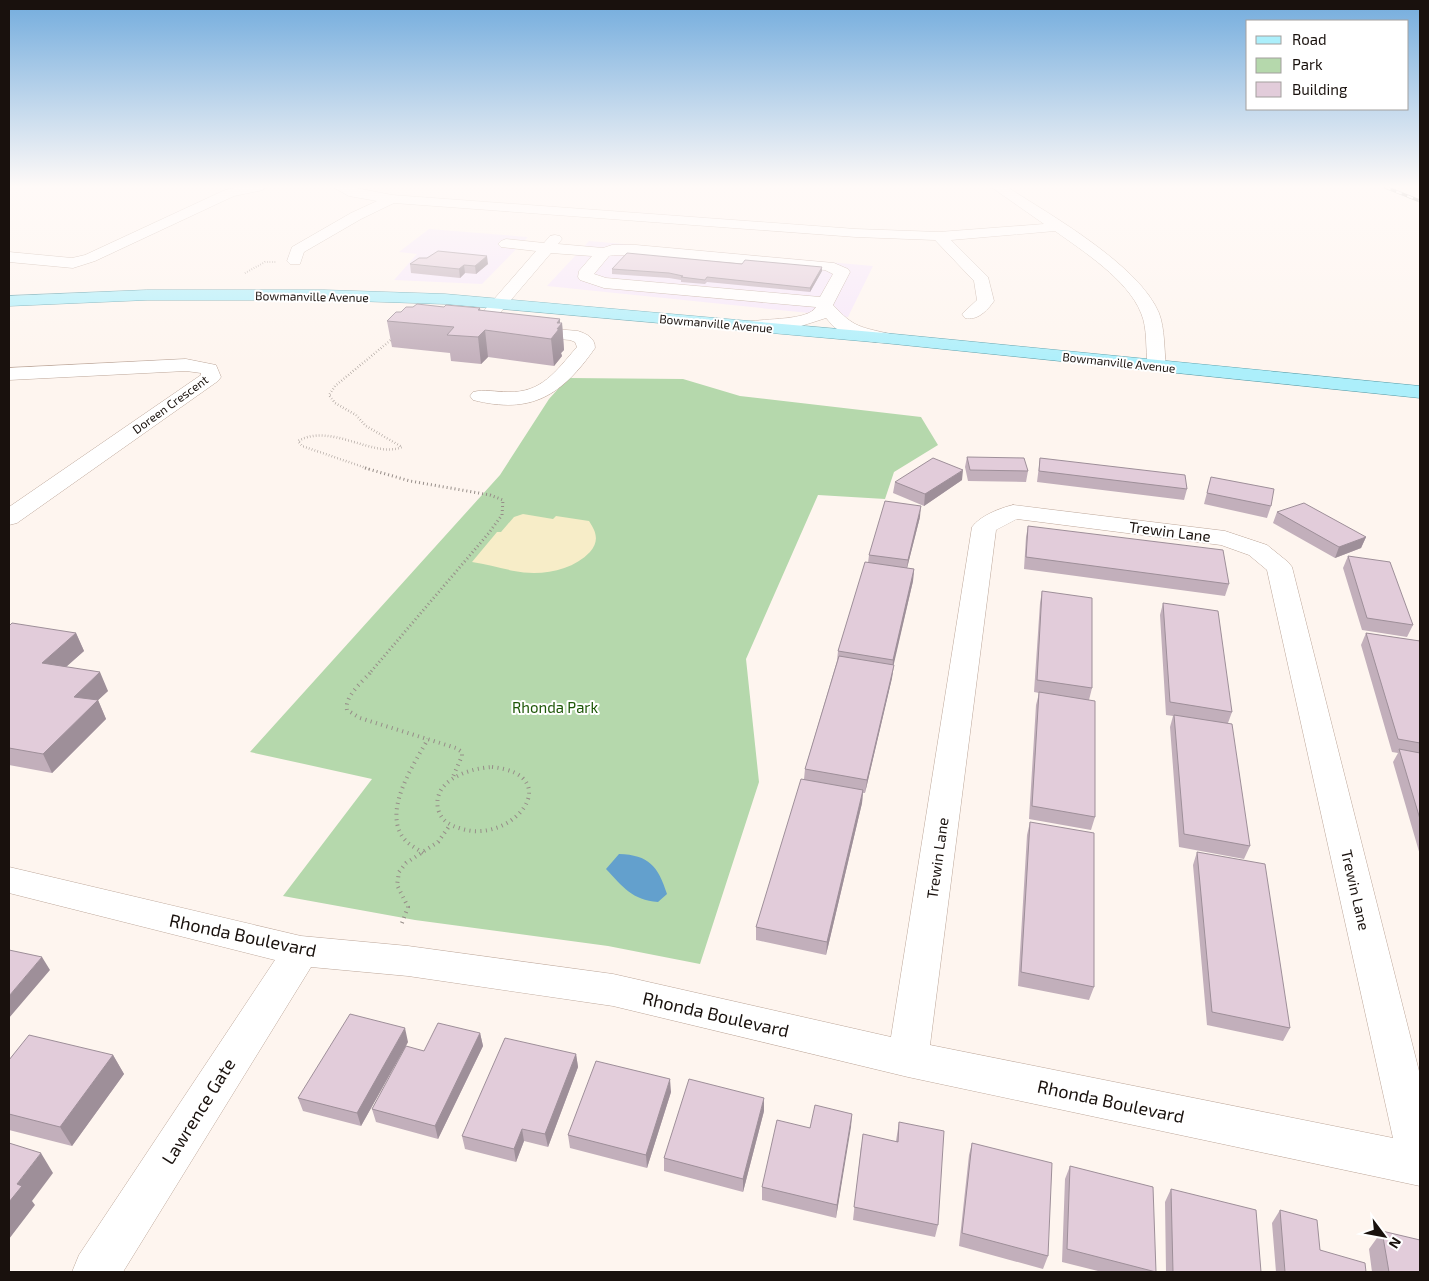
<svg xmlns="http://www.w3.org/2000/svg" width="1429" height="1281" font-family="'Exo 2',sans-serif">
  <rect width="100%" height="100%" fill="#fef5ef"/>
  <path fill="#f6e7fa" d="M429 229 528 237 482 284 394 280 417 254 399 252Z
    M589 241 873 266 848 317 547 286Z"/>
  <path fill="#b5d8ac" d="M568 378 683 379 740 396 921 417 938 445 894 472 885 499 818 495 746 659 759 782 700 964 608 946 415 920 283 896 372 779 250 752 500 475 549 399Z"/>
  <path fill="#f7edc8" d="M523 514 553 519 556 516 589 521C597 533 599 541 590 552 571 572 539 576 514 571 500 568 487 564 472 562L497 532H501L514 517Z"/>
  <path fill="#63a0cd" d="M619 854C649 855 658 866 667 894L658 902C632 900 623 887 606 869Z"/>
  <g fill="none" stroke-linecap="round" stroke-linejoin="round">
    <defs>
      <path id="minor" d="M239 187H265L263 190 234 196 95 261 73 268 9 262V252L72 258 85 255 225 190Z
        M333 187H351L392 195 856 229 939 232 1044 224 991 187H1007C1051 215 1139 265 1159 313 1165 329 1164 349 1166 366L1164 370 1157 372 1150 370 1148 366C1145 349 1148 329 1141 313 1128 280 1083 251 1055 231L951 240 988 277 994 301C987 311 977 321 965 318L962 314 977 300 974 281 935 240 856 237 394 203 361 219 304 252 300 264H290L287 261 292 247 351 213 377 201 349 196Z
        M555 235 560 236 562 239 558 244 603 248 612 245H636L834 263 848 269 850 272 833 305C854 328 861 327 890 334L893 338 890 342C876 345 850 337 837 329 833 327 830 322 826 318L798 327 754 331 748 330 745 326 748 322C764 318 808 321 816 307L604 288 580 280 578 277 579 271 592 256 551 253 493 321 498 324 578 331C587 334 595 338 595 348 562 395 532 415 473 400L470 396 473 392C484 389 496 392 508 392 542 393 556 371 577 347L575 342 570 340 488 333 479 328 475 321 536 251 501 247 498 244 501 241 506 239 544 243 550 236ZM614 255H636L825 270 833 274 820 297 606 278 594 274 609 256Z
        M186 359 216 365 221 377 218 381 17 523 9 525V507L201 375V373L186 371 9 380V368Z
        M1013 505 1225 531 1267 545 1288 562 1292 567 1420 1075V1186L908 1077 613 1006 408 976 311 967 123 1272H72L79 1255 275 960 9 893V867L301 936 408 946 613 974 891 1037 972 527C980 516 1000 508 1013 505ZM1017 519 1221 545 1249 555 1267 570 1393 1138 930 1045 996 530Z"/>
      <path id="major" d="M147 290H324L445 294 884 333 1420 386V398L884 343 445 304 324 300H147L9 306V296Z"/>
    </defs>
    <use href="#minor" stroke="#bda79a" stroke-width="1"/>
    <use href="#major" stroke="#559aa6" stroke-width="1"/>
    <path stroke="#968d88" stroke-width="2" stroke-dasharray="0.5 2" stroke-linecap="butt" d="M245 273 265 262H277"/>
    <path stroke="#968d88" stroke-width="2.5" stroke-dasharray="0.5 2.5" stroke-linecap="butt" d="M369 469 302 446 298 441C331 422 374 459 402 447L366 426 356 415 335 403 329 395 335 386 392 339"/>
    <path stroke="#968d88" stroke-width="3" stroke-dasharray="1 3" stroke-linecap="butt" d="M365 468 410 481 490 495 503 500 502 515 488 534 369 674"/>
    <path stroke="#968d88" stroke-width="4" stroke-dasharray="1 4.5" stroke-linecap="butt" d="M370 673C362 682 344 697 347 710L360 718 456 748 462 752V756L452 779
      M492 767C568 775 512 847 459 828 449 825 441 820 438 809 432 780 470 768 492 767Z
      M423 853C416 848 407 844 402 836 384 808 414 764 428 739
      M402 923 408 907 397 885 399 872 406 863 438 842 450 825"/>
    <use href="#minor" fill="#fff" fill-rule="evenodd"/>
    <use href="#major" fill="#aceffb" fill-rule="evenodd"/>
    <defs>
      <path id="rail" d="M1385 187 1420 201"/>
    </defs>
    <use href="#rail" stroke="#5a524d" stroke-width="3"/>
    <use href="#rail" stroke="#fff" stroke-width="2" stroke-dasharray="6" stroke-linecap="butt"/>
  </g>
  <path fill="#c2afbb" d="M410 264H488L476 274 465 273 460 278 411 273Z
    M742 264 822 267V271L810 292 707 282 705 284 681 282V280L669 278 612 274V269Z
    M444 307 560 319V323H562L564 350 561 353 562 356 554 366 488 357 481 364 451 361 450 353 392 347 387 321 401 312Z
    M967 457 1028 471 1026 482 968 481 965 467Z
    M1040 458 1187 489 1184 500 1037 482Z
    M1211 477 1271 506 1267 518 1204 504Z
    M962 480 924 506 893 493 895 482Z
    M1277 512 1366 537 1361 548 1335 558 1273 523Z
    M920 517 907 568 914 569 913 581 893 665 892 678 865 793H863L862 803 826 955 756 940V927L804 779 805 769 837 661 838 651 868 563 869 555Z
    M1028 526 1229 584 1225 596 1024 569 1026 537Z
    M1348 556 1413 625 1407 637 1362 630 1343 568Z
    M1042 591 1092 688 1089 700 1095 817 1091 830 1029 819 1036 705 1039 693 1034 692 1040 603Z
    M1163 603 1232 712 1228 723 1250 846 1244 859 1179 847 1170 727 1173 716 1166 715 1160 615Z
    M9 626 76 633 84 651 66 667 108 691 98 700 106 719 52 773 9 765Z
    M1366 633 1420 641V855L1393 762 1398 753 1392 752 1361 645Z
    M1030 822 1094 987 1089 1000 1018 986 1027 835Z
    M1197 852 1290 1028 1283 1041 1207 1025 1193 865Z
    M480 1033 483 1046 438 1139 376 1122 372 1109 424 1051Z
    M408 1042 361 1126 303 1111 298 1098Z
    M576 1054 578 1067 548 1147 524 1141 516 1162 465 1149 462 1136Z
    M113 1055 124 1074 72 1146 9 1130V1060Z
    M671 1092 647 1168 570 1148 568 1135Z
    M764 1111 743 1192 664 1171V1158Z
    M852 1114 836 1218 762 1200V1187Z
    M899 1122 938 1225 935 1237 853 1220 861 1147 896 1141Z
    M972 1143 1048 1256 1043 1269 959 1246 969 1155Z
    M1070 1166 1156 1272H1102L1062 1262 1065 1179Z
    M1171 1189 1261 1272H1166L1165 1202Z
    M1280 1210 1320 1250 1366 1272H1276L1272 1223Z
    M1382 1231 1420 1272H1372L1369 1249Z"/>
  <path fill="#9e8f99" d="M487 256 488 264 476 274 475 266Z
    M464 265 465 273 460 278 459 269Z
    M822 267V271L810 292V288Z
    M480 308 483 332 485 330 488 357 481 364 478 337V310Z
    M560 319V325L562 323 564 350 561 353 562 356 554 366 551 339 557 323Z
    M963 470 962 480 924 506 925 494Z
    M921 506 920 517 906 572 908 560Z
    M1366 537 1361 548 1335 558 1339 547Z
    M914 569 913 581 892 672 893 660Z
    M76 633 84 651 50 681 42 663Z
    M894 665 892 678 865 793 867 780Z
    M100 672 108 691 82 715 74 697Z
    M98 700 106 719 52 773 43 754Z
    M863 790 862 803 826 955 827 942Z
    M42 957 50 970 9 1018V996Z
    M405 1028 408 1042 361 1126 357 1113Z
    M480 1033 483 1046 438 1139 435 1126Z
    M576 1054 578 1067 548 1147 545 1134Z
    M113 1055 124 1074 72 1146 60 1127Z
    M670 1079 671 1092 647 1168 646 1155Z
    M764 1098V1111L743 1192V1179Z
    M852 1114 851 1127 836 1218 837 1205Z
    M522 1129 524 1141 516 1162 514 1149Z
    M41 1153 53 1173 32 1201 35 1205 9 1239V1202L17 1184Z"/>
  <path fill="#e2ccda" stroke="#9e8f99" d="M438 251 487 256 475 266 464 265 459 269 410 264 419 258H427Z
    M627 253 742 264 745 260 822 267 810 288 707 277 705 280 681 277 683 276 669 273 612 269Z
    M417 304 444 307 446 305 480 308 478 310 560 319 557 323H562L557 329H559L551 339 485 330 478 337 447 335 454 327 387 321 396 312H401L406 307H413Z
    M967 457 1024 458 1028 471 970 470Z
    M933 458 963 470 925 494 895 482Z
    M1040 458 1185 475 1187 489 1039 471Z
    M1211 477 1274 489 1271 506 1207 493Z
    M885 501 921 506 908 560 869 555Z
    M1304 503 1366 537 1339 547 1277 512Z
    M1028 526 1223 550 1229 584 1026 557Z
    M1348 556 1390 562 1413 625 1367 618Z
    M865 562 914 569 893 660 838 651Z
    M1042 591 1092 598V688L1037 680Z
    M1163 603 1218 611 1232 712 1170 702Z
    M12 623 76 633 42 663 100 672 74 697 98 700 43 754 9 748V626Z
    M1366 633 1420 641V743L1398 739Z
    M839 656 894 665 867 780 805 769Z
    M1039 692 1095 701V817L1032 806Z
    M1174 715 1232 724 1250 846 1184 834Z
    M1399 749 1420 753V819Z
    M801 779 863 790 827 942 756 927Z
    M1030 822 1094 833V987L1021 972Z
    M1197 852 1265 864 1290 1028 1212 1012Z
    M9 950 42 957 9 996Z
    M350 1014 405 1028 357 1113 298 1098Z
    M438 1023 480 1033 435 1126 372 1109 406 1046 424 1051Z
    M29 1035 113 1055 60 1127 9 1114V1060Z
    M505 1038 576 1054 545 1134 522 1129 514 1149 462 1136Z
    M596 1061 670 1079 646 1155 568 1135Z
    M689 1079 764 1098 743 1179 664 1158Z
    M815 1105 852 1114 837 1205 762 1187 777 1120 810 1128Z
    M899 1122 944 1131 938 1225 854 1207 863 1134 898 1142Z
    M9 1143 41 1153 17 1184 22 1186 9 1202Z
    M972 1143 1052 1163 1048 1256 962 1233Z
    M1070 1166 1153 1187 1156 1272 1067 1249Z
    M1171 1189 1256 1210 1261 1272H1173Z
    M1280 1210 1317 1220 1320 1250 1365 1263 1366 1272H1285Z
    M1382 1231 1420 1240V1272H1389Z"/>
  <linearGradient id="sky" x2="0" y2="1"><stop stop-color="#73acdd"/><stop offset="0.51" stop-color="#fffaf8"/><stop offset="1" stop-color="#fffaf8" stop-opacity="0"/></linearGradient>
  <rect width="1429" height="366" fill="url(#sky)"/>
  <g text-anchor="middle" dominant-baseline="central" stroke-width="4" stroke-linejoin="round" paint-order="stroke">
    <g font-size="12" fill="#19110d" stroke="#fff">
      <text transform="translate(312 296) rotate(1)">Bowmanville Avenue</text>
      <text transform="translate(716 323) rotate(5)">Bowmanville Avenue</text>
      <text transform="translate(1119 362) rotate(6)">Bowmanville Avenue</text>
      <text transform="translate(170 404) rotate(-36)">Doreen Crescent</text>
    </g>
    <g font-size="15" fill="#19110d" stroke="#fff">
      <text transform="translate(1170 531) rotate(7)">Trewin Lane</text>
      <text transform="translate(937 858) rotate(-82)">Trewin Lane</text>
      <text transform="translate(1356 890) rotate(77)">Trewin Lane</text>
    </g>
    <g font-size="15" fill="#1d5607" stroke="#fff">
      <text x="555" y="707">Rhonda Park</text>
    </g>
    <g font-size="18" fill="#19110d" stroke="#fff">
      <text transform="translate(243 935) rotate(12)">Rhonda Boulevard</text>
      <text transform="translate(716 1014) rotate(13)">Rhonda Boulevard</text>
      <text transform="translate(1111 1101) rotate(12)">Rhonda Boulevard</text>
      <text transform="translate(198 1111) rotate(-58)">Lawrence Gate</text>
    </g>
  </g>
  <rect width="1429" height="1281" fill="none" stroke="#19110d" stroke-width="20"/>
  <rect x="1246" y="20" width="162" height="90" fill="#ffffff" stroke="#a3a09e"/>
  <rect x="1256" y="36" width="25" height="8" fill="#aceffb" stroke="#a3a09e"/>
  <text x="1292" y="45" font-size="15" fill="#19110d">Road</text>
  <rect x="1256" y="58" width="25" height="15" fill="#b5d8ac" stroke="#a3a09e"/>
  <text x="1292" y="70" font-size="15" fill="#19110d">Park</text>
  <rect x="1256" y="82" width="25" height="15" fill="#e2ccda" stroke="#a3a09e"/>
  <text x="1292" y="95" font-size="15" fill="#19110d">Building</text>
  <g transform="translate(1384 1236) rotate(122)" stroke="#ffffff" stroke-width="4" paint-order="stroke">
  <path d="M0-4L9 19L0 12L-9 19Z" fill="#19110d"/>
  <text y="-8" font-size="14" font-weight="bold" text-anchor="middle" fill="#19110d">N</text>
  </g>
</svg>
